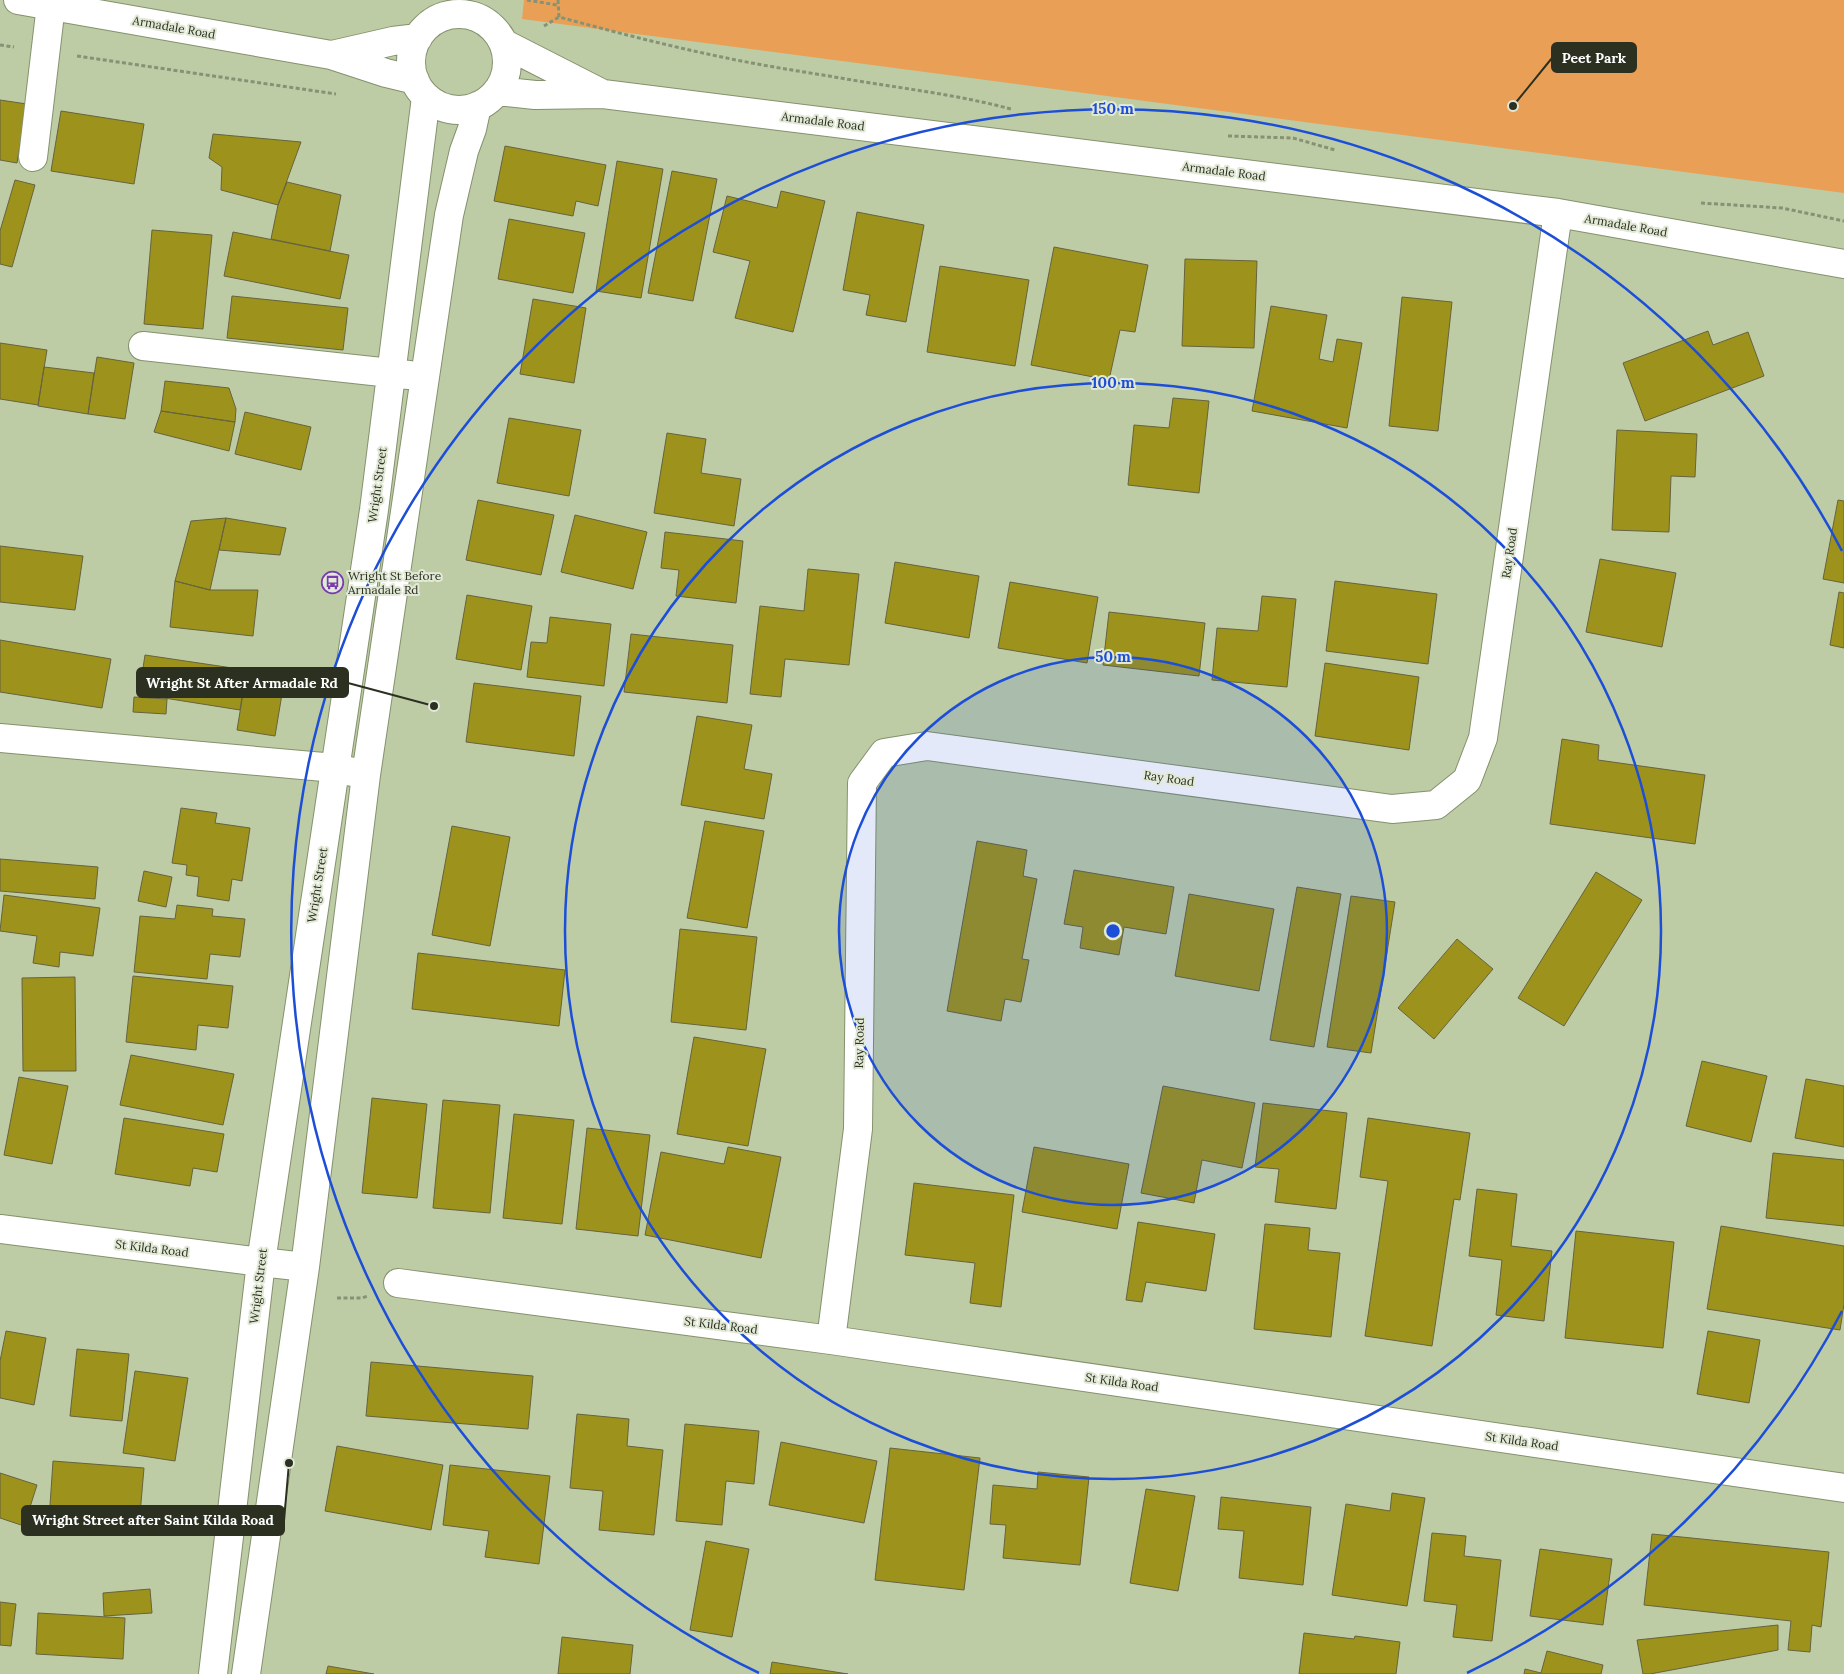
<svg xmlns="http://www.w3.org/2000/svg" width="1844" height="1674" font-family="Lora,serif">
  <rect width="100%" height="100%" fill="#bdcca5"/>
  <path fill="#e9a056" d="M524 0H1844V193L522 19Z"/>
  <path fill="#9d931c" stroke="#66633e" d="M0 100 27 104 17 163 0 160Z
    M61 111 144 124 134 184 51 171Z
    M213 134 301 142 278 205 221 190 222 167 209 158Z
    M505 146 606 165 598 206 576 201 573 216 494 201Z
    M617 161 663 169 641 298 596 291Z
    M672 171 717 179 693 301 648 293Z
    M15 180 35 185 12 267 0 264V231Z
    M287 182 341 195 330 251 271 239 278 205Z
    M781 191 825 201 793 332 735 318 750 261 713 252 727 196 777 208Z
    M857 212 924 225 906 322 866 315 870 295 843 290Z
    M509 219 585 233 573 293 498 279Z
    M152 230 212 235 203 329 144 324Z
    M233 232 349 255 340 299 224 276Z
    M1054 247 1148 265 1135 332 1120 330 1109 380 1031 365Z
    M1185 259 1257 261 1254 348 1182 346Z
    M940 266 1029 280 1015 366 927 352Z
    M232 296 348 308 343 350 227 338Z
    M1402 297 1452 302 1438 431 1389 426Z
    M533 299 586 308 574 383 520 374Z
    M1271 306 1327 315 1319 359 1333 362 1337 339 1362 343 1347 428 1252 411Z
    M1708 331 1713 345 1748 332 1764 376 1645 421 1623 363Z
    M0 343 47 350 38 405 0 399Z
    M97 357 134 363 125 419 88 414Z
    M44 367 94 373 88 414 38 406Z
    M165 381 229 388 236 409 235 422 161 411Z
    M1173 398 1209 401 1199 493 1128 485 1134 425 1169 428Z
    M161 411 235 422 229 451 154 432Z
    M245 412 311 427 301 470 235 454Z
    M509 418 581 430 569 496 497 483Z
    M1617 430 1697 434 1695 477 1671 476 1669 532 1612 530Z
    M667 433 706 439 701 473 741 479 734 526 654 513Z
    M478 500 554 515 541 575 466 560Z
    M1838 500 1844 501V583L1823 579Z
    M575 515 647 532 633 589 561 572Z
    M226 518 286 528 280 555 219 550Z
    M226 518 210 590 175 581 191 521Z
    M665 532 743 541 736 603 676 596 679 570 661 568Z
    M0 546 83 556 75 610 0 602Z
    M1600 559 1676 573 1662 647 1586 632Z
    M895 562 979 576 969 638 885 623Z
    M808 569 859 574 849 665 785 659 781 697 750 694 760 606 804 611Z
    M175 581 210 590H258L253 636 170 627Z
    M1335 581 1437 594 1428 664 1326 651Z
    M1010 582 1098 597 1087 663 998 648Z
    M1839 592 1844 593V648L1830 645Z
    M467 595 532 606 521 670 456 659Z
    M1262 596 1296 599 1287 687 1212 680 1217 628 1258 631Z
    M1109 612 1205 623 1199 676 1103 665Z
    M550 617 611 624 604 686 527 677 531 642 547 643Z
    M631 634 733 645 727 703 624 692Z
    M0 640 111 659 102 708 0 692Z
    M145 655 246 670 240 710 139 694Z
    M1325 663 1419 677 1409 750 1315 736Z
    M247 670 285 676 275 736 237 730Z
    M474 683 581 696 574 756 466 742Z
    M134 697 167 699 166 714 133 712Z
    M697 716 752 725 744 769 772 774 764 819 681 805Z
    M1562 739 1599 745 1598 760 1705 775 1695 844 1550 824Z
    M181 808 217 813 215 823 250 828 242 881 232 879 229 901 197 896 199 877 186 875 187 865 172 863Z
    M705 821 764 831 747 928 687 918Z
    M452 826 510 837 490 946 432 935Z
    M977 841 1027 850 1023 876 1037 879 1022 959 1029 960 1021 1002 1005 999 1001 1021 947 1011Z
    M0 859 98 867 95 899 0 891Z
    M1074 870 1174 887 1166 934 1124 927 1119 955 1080 948 1083 927 1064 924Z
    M144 871 172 877 166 907 138 901Z
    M1596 872 1642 900 1564 1026 1518 998Z
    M1297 887 1341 894 1314 1047 1270 1040Z
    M1189 894 1274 909 1259 991 1175 976Z
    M4 895 100 908 93 956 60 952 59 967 33 963 37 936 0 931Z
    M1351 896 1395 902 1371 1053 1327 1047Z
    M177 905 213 909 212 916 245 919 240 957 210 954 207 979 134 972 140 916 175 919Z
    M680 929 757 937 746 1030 671 1022Z
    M1457 939 1493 969 1434 1039 1398 1008Z
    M418 953 565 970 559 1026 412 1009Z
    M133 976 233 986 228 1028 198 1025 196 1050 126 1042Z
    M75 977 76 1071H23L22 978Z
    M694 1037 766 1049 748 1146 677 1134Z
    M131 1055 234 1074 223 1125 120 1105Z
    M1702 1061 1767 1076 1751 1142 1686 1126Z
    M19 1077 68 1086 52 1164 4 1155Z
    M1806 1079 1844 1086V1147L1795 1138Z
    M1163 1086 1255 1103 1242 1168 1202 1160 1194 1203 1141 1193Z
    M372 1098 427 1104 417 1198 362 1193Z
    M443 1100 500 1105 490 1213 433 1208Z
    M1263 1103 1347 1113 1336 1209 1275 1202 1279 1169 1255 1167Z
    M514 1114 574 1120 562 1224 503 1218Z
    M124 1118 224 1134 217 1172 193 1168 190 1186 115 1174Z
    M1368 1118 1470 1133 1460 1200 1454 1199 1432 1346 1365 1336 1388 1181 1360 1177Z
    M587 1128 650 1135 638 1236 576 1229Z
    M728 1147 781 1157 761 1258 645 1235 661 1152 724 1164Z
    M1034 1147 1129 1164 1117 1229 1022 1212Z
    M1773 1153 1844 1160V1226L1766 1218Z
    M914 1183 1014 1195 1001 1307 970 1303 975 1263 905 1255Z
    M1477 1189 1517 1194 1511 1246 1552 1251 1544 1321 1496 1315 1502 1260 1469 1256Z
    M1138 1222 1215 1234 1206 1291 1146 1282 1142 1302 1126 1300Z
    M1265 1224 1310 1228 1308 1250 1340 1253 1331 1337 1254 1329Z
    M1721 1226 1844 1246V1304L1840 1330 1707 1309Z
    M1576 1231 1674 1242 1663 1348 1565 1338Z
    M6 1331 46 1338 34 1405 0 1398V1361Z
    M1708 1331 1760 1340 1749 1403 1697 1394Z
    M77 1349 129 1354 122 1421 70 1416Z
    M371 1362 533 1376 528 1429 366 1416Z
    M135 1371 188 1378 175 1461 123 1453Z
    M577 1414 629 1419 627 1446 663 1450 654 1535 599 1530 603 1491 570 1488Z
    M685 1424 759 1431 754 1484 726 1481 722 1525 676 1521Z
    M781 1442 877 1461 864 1523 769 1505Z
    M337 1446 443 1465 431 1530 325 1511Z
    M890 1448 980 1458 964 1590 875 1580Z
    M53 1461 144 1468 139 1526 49 1520Z
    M450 1465 550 1476 539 1564 485 1557 489 1531 443 1525Z
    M1038 1472 1089 1477 1080 1565 1003 1558 1006 1525 990 1524 993 1485 1037 1489Z
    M0 1473 37 1485 24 1526 0 1518Z
    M1146 1489 1195 1496 1178 1591 1130 1583Z
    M1392 1493 1425 1498 1407 1606 1332 1595 1346 1504 1390 1511Z
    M1221 1497 1311 1507 1303 1585 1239 1578 1244 1531 1218 1529Z
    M1432 1533 1466 1536 1464 1556 1501 1560 1492 1641 1453 1637 1457 1605 1424 1601Z
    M1652 1534 1829 1552 1821 1627 1812 1625 1810 1652 1788 1650 1791 1621 1644 1605Z
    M706 1541 749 1549 732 1637 690 1630Z
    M1540 1549 1612 1559 1603 1625 1530 1616Z
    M150 1589 152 1613 104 1616 103 1593Z
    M0 1602 16 1604 11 1646 0 1645Z
    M38 1613 125 1618 123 1659 36 1654Z
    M1778 1625V1650L1650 1674H1643L1637 1640Z
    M1304 1633 1354 1639 1355 1636 1400 1642 1396 1674H1299Z
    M562 1637 633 1645 630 1674H558Z
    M1547 1651 1603 1665 1601 1674H1524L1525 1669 1541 1673Z
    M772 1662 848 1674H770Z
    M328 1666 374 1674H326Z"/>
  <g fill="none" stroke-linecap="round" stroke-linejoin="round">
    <defs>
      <path id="minor" d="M18 0 331 55 386 73 415 80
        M411 62a48 48 0 1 1 96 0a48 48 0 1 1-96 0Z
        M503 43 601 93
        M332 55 393 41 418 38
        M497 91 535 95 603 94 1558 213 1844 264
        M33 157 51 5
        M143 346 409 375
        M0 738 335 768 353 772
        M0 1229 261 1262 305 1267
        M398 1283 831 1340 1844 1488
        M831 1340 858 1129 862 783 884 753 927 746 1392 809 1436 805 1467 780 1483 738 1558 213
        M213 1674 261 1262 374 510 426 97
        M246 1674 305 1267 366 775 449 215 464 151 472 129 477 106"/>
    </defs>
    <use href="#minor" stroke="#84916d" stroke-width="30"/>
    <path stroke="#869274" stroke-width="3" stroke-dasharray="4 2.5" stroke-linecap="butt" d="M527 0 557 5
      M558 0 559 17C611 31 664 45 717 56 754 64 791 70 829 76 889 87 951 93 1011 109
      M544 26 559 17
      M0 45 14 47
      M77 56 336 94
      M1228 136 1293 138 1335 150
      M1701 203 1782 208 1844 221
      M337 1298H362L368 1296"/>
    <use href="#minor" stroke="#fff" stroke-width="28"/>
  </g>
  <circle cx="1113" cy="931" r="274" fill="#1d4ed8" fill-opacity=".12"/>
  <g fill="none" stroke="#1d4ed8" stroke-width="2.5">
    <circle cx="1113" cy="931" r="274"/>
    <circle cx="1113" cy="931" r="548"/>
    <path d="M1842 1311A822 822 0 0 1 1467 1673M759 1673A822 822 0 1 1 1842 551"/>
  </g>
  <defs>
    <symbol id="bus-ring" viewBox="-11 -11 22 22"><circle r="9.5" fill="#e2e9d6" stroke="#783bb0" stroke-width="1.5"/><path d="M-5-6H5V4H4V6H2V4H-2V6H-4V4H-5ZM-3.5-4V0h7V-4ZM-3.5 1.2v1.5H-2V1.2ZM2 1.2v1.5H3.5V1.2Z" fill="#783bb0"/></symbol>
  </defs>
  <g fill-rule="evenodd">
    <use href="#bus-ring" x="320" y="570" width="25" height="25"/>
  </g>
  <g text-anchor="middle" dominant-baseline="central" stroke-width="4" stroke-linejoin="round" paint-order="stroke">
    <g font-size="12" fill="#2b3021" stroke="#e2e9d6">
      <text transform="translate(174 27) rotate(10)">Armadale Road</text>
      <text transform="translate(823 121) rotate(7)">Armadale Road</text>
      <text transform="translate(1224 171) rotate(7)">Armadale Road</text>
      <text transform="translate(1626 225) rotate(10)">Armadale Road</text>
      <text transform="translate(377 485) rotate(-82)">Wright Street</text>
      <text transform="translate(1509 553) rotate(-82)">Ray Road</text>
      <text transform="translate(1169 778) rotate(8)">Ray Road</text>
      <text transform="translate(317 885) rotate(-81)">Wright Street</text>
      <text transform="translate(859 1043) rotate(-89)">Ray Road</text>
      <text transform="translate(152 1248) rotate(7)">St Kilda Road</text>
      <text transform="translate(258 1286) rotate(-83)">Wright Street</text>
      <text transform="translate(721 1325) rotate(7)">St Kilda Road</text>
      <text transform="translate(1122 1382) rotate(8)">St Kilda Road</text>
      <text transform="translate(1522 1441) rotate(8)">St Kilda Road</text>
    </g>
    <g font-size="12" fill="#2b3021" stroke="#e2e9d6" text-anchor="start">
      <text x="348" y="575">Wright St Before<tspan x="348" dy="14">Armadale Rd</tspan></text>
    </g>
  </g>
  <circle cx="1113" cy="931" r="8" fill="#1d4ed8" stroke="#e2e9d6" stroke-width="2.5"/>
  <g font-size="15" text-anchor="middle" font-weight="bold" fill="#1d4ed8" stroke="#e2e9d6" stroke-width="4" stroke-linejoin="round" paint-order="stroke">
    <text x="1113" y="114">150 m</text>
    <text x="1113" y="388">100 m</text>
    <text x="1113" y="662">50 m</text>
  </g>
  <path fill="none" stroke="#2b3021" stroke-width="2" d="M1513 106L1552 58M434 706L348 683M289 1463L284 1521"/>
  <g fill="#2b3021" stroke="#e2e9d6" stroke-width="2">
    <circle cx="1513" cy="106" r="5"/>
    <circle cx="434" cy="706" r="5"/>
    <circle cx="289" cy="1463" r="5"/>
  </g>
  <g fill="#2b3021" stroke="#2b3021" stroke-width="2">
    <rect x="1552" y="43" width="84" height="29" rx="5"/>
    <rect x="137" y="668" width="211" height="29" rx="5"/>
    <rect x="22" y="1506" width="262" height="29" rx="5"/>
  </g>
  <g font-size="14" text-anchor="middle" font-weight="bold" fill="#fff">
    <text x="1594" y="63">Peet Park</text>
    <text x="242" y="688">Wright St After Armadale Rd</text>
    <text x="153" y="1525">Wright Street after Saint Kilda Road</text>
  </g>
</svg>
